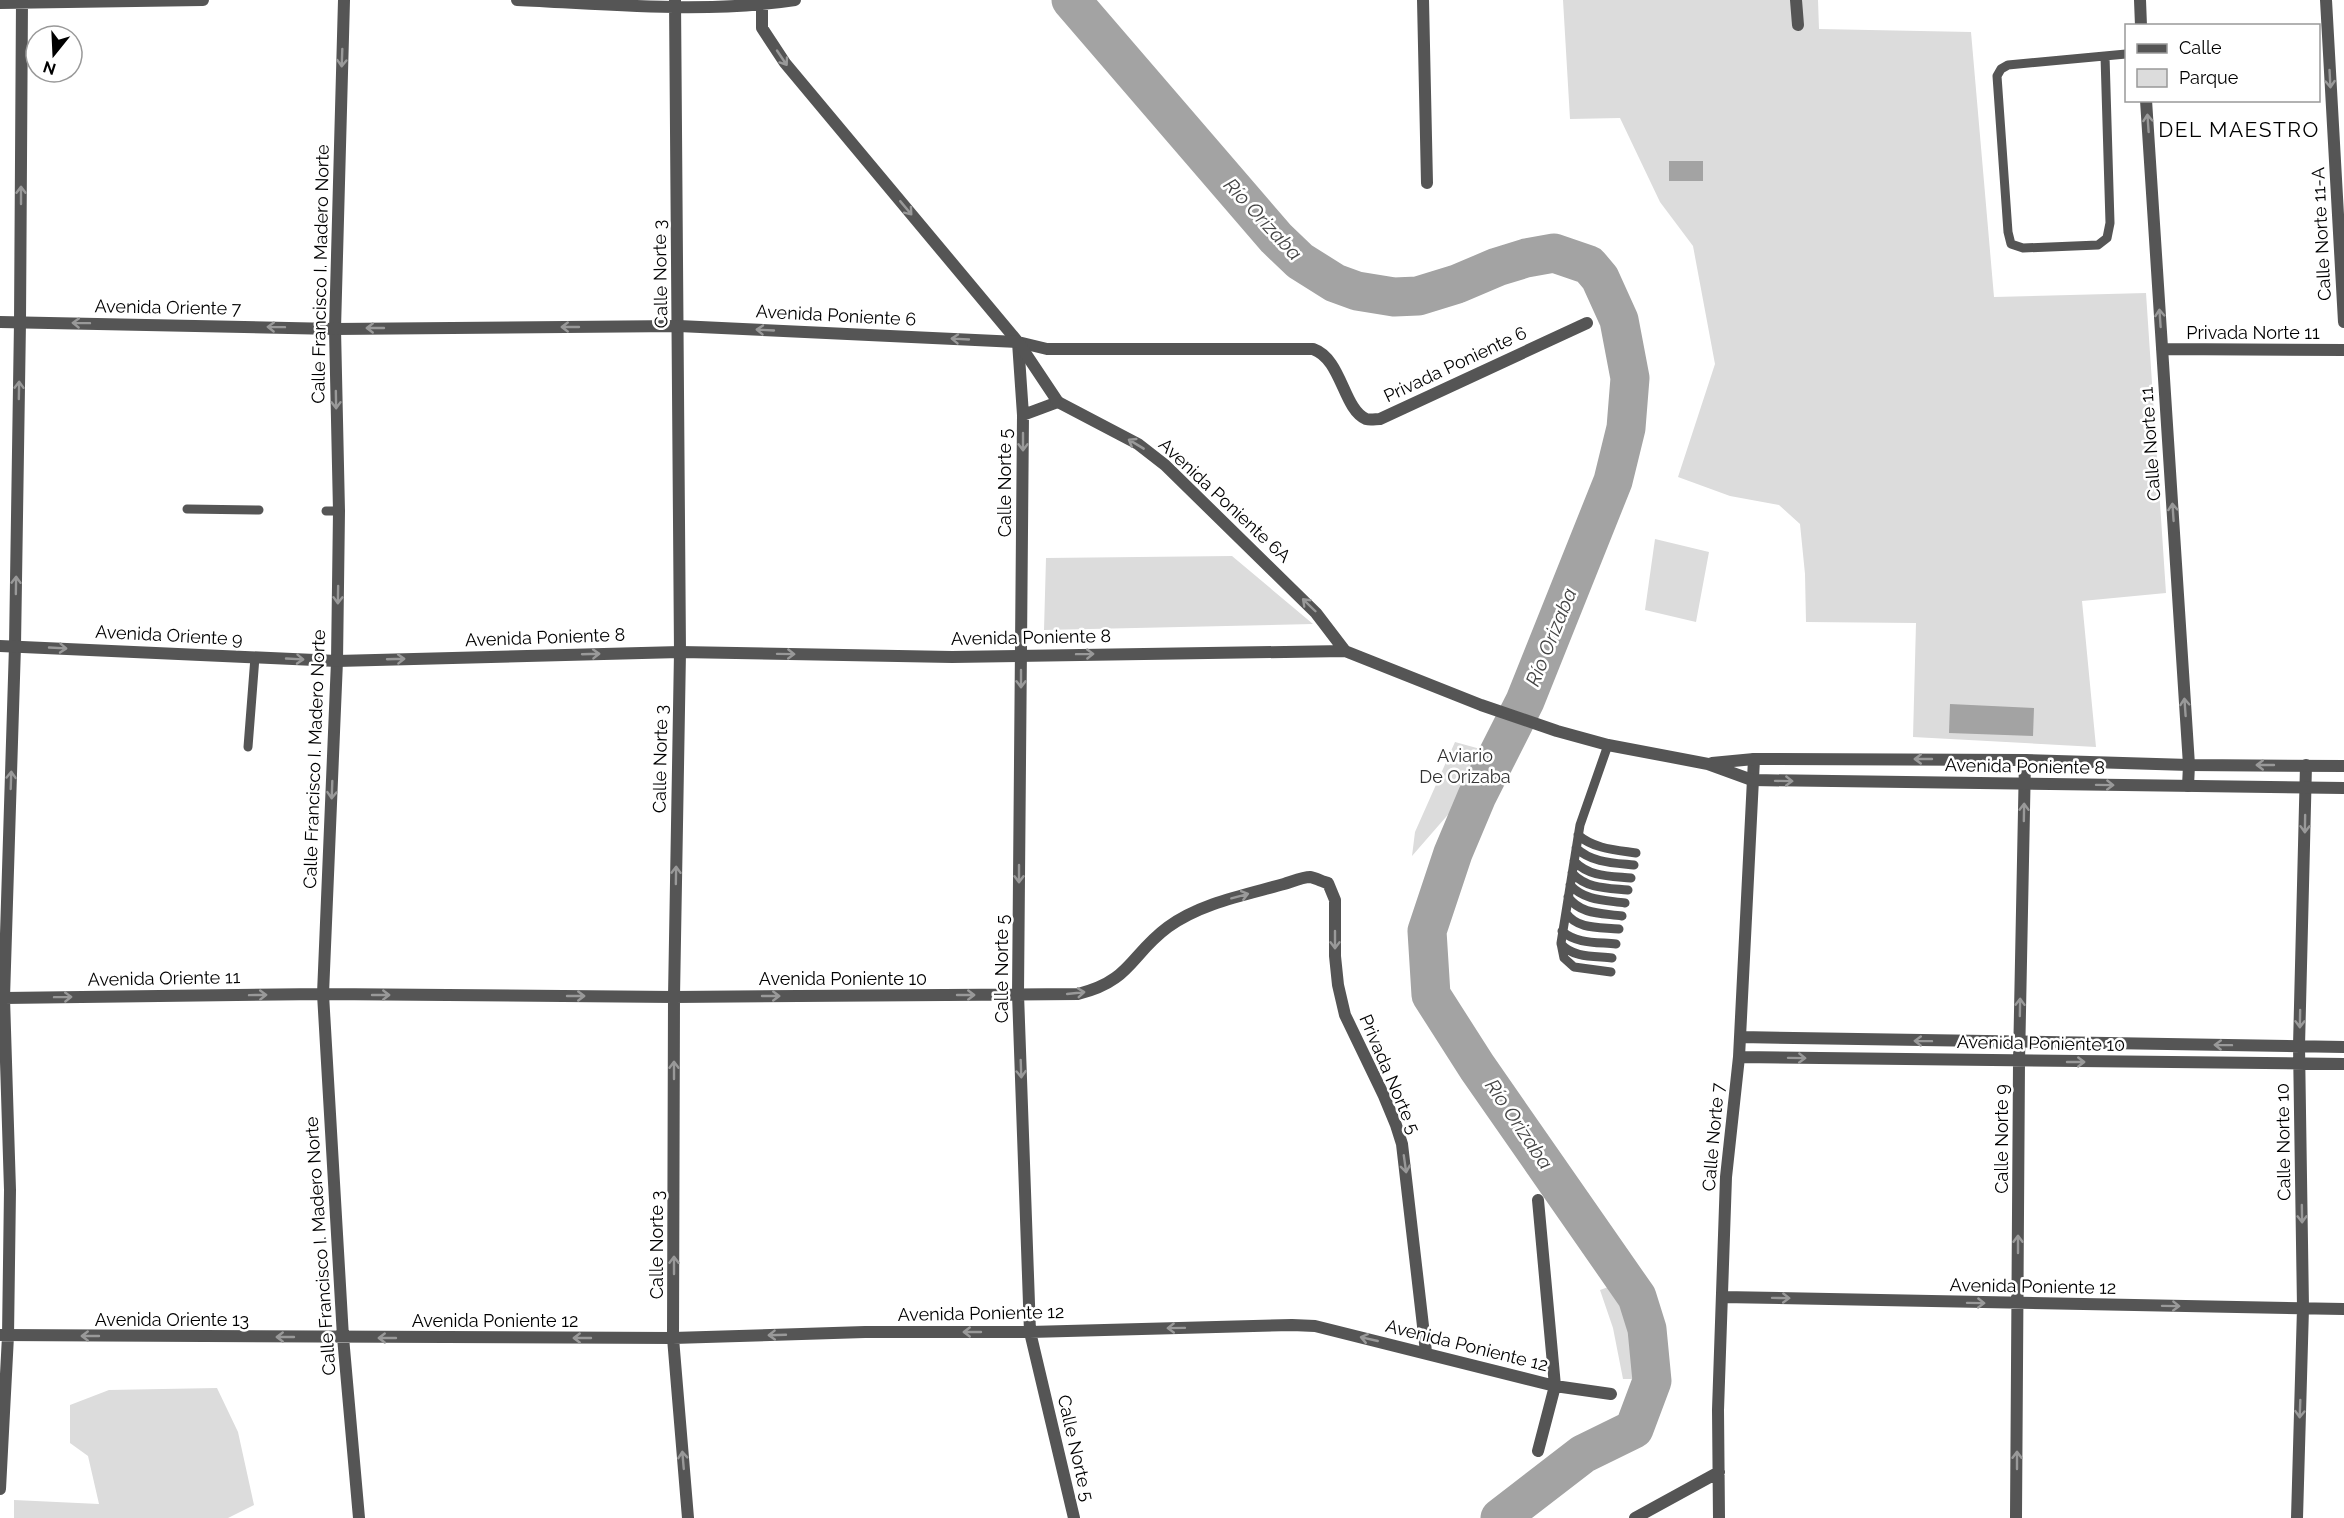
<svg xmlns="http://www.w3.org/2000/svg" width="2344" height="1518" font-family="Raleway,sans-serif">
  <rect width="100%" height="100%" fill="#fff"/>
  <path fill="#dcdcdc" d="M1563 0H1818L1819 29 1971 32 1994 297 2146 293 2166 593 2082 601 2096 747 1913 737 1916 623 1806 622 1805 574 1800 524 1779 505 1730 496 1678 477 1715 364 1693 246 1660 202 1620 118 1570 119Z
    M1655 539 1709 552 1696 622 1645 610Z
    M1232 556 1313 624 1044 630 1046 558Z
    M1455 742 1484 750 1486 771 1412 856 1415 832Z
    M1611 1286C1627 1313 1641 1348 1634 1379H1623L1613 1328 1600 1290Z
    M217 1388 238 1432 254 1505 228 1518H14V1500L99 1504 88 1456 70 1443V1405L109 1390Z"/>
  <path fill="#a3a3a3" d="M1669 161H1703V181H1669Z
    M1950 704 2034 708 2033 736 1949 733Z"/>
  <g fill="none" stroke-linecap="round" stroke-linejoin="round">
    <path stroke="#a3a3a3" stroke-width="39" d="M1071 0 1276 238 1300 261 1335 283 1357 291 1394 297 1418 296 1457 284 1497 267 1526 258 1554 253 1589 265 1600 278 1619 320 1630 378 1626 428 1613 481 1525 701 1477 796 1453 853 1427 931 1431 995 1477 1067 1637 1297 1647 1329 1652 1381 1634 1429 1583 1454 1500 1518"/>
    <path stroke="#555" stroke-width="9" d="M2105 56 2110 223 2107 238 2098 245 2023 248 2011 244 2008 232 1997 76 2001 69 2008 65 2126 54
      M187 509 259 510
      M326 511H339
      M1608 745 1580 825 1561 943 1564 958 1574 967 1611 972
      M248 747 255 657
      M1578 835C1594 849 1616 850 1636 853
      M1576 848C1592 863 1614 863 1634 865
      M1574 861C1589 877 1610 876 1631 878
      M1572 873C1587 889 1607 888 1628 890
      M1570 885C1585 901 1605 900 1625 903
      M1568 897C1581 915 1602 913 1622 916
      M1566 913C1578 930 1600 927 1619 929
      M1562 931C1576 944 1598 942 1616 944
      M1561 944C1573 958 1595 956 1612 958"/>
    <path stroke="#555" stroke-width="12" d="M344 0 335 329 339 511 337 661 323 994 343 1337 359 1518
      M517 0C609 4 704 14 795 0
      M675 0 680 652 674 997 673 1338 688 1518
      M1423 0 1427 183
      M1796 0 1798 25
      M2140 0 2141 26
      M2326 0 2344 322
      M0 3 203 0
      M762 5V28L785 63 1018 342 1023 415 1018 994 1030 1332 1074 1518
      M2146 100 2189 765 2188 786
      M1018 342 1047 349H1313C1342 359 1343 409 1366 419 1370 420 1376 419 1380 419L1587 323
      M2162 349 2344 350
      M1023 415 1058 402
      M4 998 323 994 674 997 1078 994C1131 981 1130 955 1168 927 1201 903 1245 895 1284 884 1291 882 1303 877 1310 877 1316 878 1323 882 1328 883L1335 900V956L1338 985 1345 1015 1384 1096 1396 1125 1402 1144 1426 1352
      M1740 1037 2344 1047
      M1739 1057 2344 1064
      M1722 1297 2344 1309
      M0 1335 673 1338 865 1332H1030L1292 1325 1315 1326 1555 1386 1611 1394
      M1538 1451 1555 1386 1538 1200
      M0 1489 8 1336 10 1190 4 998 15 646 20 322 22 0
      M1635 1518 1719 1472
      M1719 1518 1718 1410 1726 1177 1739 1057 1754 759
      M2016 1518 2019 1062 2025 760
      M2297 1518 2303 1308 2299 1046 2306 765"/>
    <path stroke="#555" stroke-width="12" d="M0 322 335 329 679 326 1018 342 1058 402 1138 444 1165 465 1316 613 1345 651
      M0 646 337 661 680 652 952 657 1345 651 1481 705 1557 731 1608 745 1708 764 1752 780 2344 788
      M1712 763 1754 759 2025 760 2189 765 2344 766"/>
  </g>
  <defs><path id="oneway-shaft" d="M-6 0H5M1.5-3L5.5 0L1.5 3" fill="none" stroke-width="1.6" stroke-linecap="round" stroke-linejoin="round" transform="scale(1.5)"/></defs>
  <g stroke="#999">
    <use href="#oneway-shaft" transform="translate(342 58) rotate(92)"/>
    <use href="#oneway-shaft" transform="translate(782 58) rotate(56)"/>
    <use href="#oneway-shaft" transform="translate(2330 79) rotate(87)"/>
    <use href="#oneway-shaft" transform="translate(2148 123) rotate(-94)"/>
    <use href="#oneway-shaft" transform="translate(21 195) rotate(-90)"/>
    <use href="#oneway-shaft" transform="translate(906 208) rotate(50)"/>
    <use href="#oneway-shaft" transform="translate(2160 318) rotate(-94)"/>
    <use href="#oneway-shaft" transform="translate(81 323) rotate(-179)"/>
    <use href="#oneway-shaft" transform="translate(276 327) rotate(-179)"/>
    <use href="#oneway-shaft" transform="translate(570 327) rotate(180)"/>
    <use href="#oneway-shaft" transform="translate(375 328) rotate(180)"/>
    <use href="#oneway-shaft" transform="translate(765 330) rotate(-177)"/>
    <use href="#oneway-shaft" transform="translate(960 339) rotate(-177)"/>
    <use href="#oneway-shaft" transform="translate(19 390) rotate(-89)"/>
    <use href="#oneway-shaft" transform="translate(336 400) rotate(89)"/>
    <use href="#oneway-shaft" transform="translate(1023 442) rotate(90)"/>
    <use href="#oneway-shaft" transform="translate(1136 444) rotate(-149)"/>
    <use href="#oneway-shaft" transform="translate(2173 512) rotate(-94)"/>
    <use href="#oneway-shaft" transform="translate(16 585) rotate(-89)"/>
    <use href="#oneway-shaft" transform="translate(338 595) rotate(91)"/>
    <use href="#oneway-shaft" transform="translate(1309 605) rotate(-136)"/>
    <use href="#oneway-shaft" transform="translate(58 648) rotate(3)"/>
    <use href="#oneway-shaft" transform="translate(591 654) rotate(-2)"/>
    <use href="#oneway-shaft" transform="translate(786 654) rotate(1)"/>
    <use href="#oneway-shaft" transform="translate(1085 654) rotate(-1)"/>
    <use href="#oneway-shaft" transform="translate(295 659) rotate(3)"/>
    <use href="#oneway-shaft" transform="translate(396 659) rotate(-2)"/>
    <use href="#oneway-shaft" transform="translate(1021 679) rotate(90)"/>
    <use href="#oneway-shaft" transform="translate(2185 707) rotate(-94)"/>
    <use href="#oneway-shaft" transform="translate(1923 759) rotate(-180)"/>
    <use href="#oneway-shaft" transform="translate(2265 765) rotate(-180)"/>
    <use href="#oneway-shaft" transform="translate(11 780) rotate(-88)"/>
    <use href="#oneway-shaft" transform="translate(1784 781) rotate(1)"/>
    <use href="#oneway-shaft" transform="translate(2105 785) rotate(1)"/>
    <use href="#oneway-shaft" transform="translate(332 790) rotate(92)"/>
    <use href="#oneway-shaft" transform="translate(2024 812) rotate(-89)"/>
    <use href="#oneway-shaft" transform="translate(2305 824) rotate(91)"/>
    <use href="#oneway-shaft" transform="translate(1019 874) rotate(90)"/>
    <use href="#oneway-shaft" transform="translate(676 875) rotate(-89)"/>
    <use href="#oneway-shaft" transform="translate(1240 896) rotate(-15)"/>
    <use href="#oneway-shaft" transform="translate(1335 940) rotate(90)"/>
    <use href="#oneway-shaft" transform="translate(1076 993) rotate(-6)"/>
    <use href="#oneway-shaft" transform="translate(258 995) rotate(-1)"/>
    <use href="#oneway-shaft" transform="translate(381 995)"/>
    <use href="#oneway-shaft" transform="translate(966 995)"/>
    <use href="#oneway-shaft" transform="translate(576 996)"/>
    <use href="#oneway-shaft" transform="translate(771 996)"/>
    <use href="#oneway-shaft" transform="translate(63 997) rotate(-1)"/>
    <use href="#oneway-shaft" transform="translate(2020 1007) rotate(-89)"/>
    <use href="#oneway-shaft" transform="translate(2300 1019) rotate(91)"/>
    <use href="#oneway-shaft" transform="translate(1923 1041) rotate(-179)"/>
    <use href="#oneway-shaft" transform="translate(2223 1045) rotate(-179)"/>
    <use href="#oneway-shaft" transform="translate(1797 1058) rotate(1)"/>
    <use href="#oneway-shaft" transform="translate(2076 1062)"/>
    <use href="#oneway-shaft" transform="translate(1021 1069) rotate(88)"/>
    <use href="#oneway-shaft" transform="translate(674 1070) rotate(-90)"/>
    <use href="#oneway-shaft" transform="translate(1405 1164) rotate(82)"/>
    <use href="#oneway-shaft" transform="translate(2302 1214) rotate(89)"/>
    <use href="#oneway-shaft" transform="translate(2018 1244) rotate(-90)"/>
    <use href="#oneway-shaft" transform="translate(674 1265) rotate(-90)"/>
    <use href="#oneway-shaft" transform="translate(1781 1298) rotate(1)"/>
    <use href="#oneway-shaft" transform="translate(1976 1303) rotate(1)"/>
    <use href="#oneway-shaft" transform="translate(2171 1306) rotate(1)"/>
    <use href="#oneway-shaft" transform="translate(1176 1328) rotate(179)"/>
    <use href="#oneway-shaft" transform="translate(972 1332) rotate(180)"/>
    <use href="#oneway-shaft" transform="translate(777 1335) rotate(178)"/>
    <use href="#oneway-shaft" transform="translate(90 1336) rotate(-180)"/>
    <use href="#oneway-shaft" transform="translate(285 1337) rotate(-180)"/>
    <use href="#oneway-shaft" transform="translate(387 1338) rotate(-180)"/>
    <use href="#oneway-shaft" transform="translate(582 1338) rotate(-180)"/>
    <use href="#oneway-shaft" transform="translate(1369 1339) rotate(-167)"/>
    <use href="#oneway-shaft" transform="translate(2300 1409) rotate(92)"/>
    <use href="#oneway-shaft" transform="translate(683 1460) rotate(-95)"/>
    <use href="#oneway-shaft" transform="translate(2017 1460) rotate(-90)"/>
  </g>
  <g text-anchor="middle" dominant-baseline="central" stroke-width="5" stroke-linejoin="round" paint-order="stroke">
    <g font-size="18" fill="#000" stroke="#fff">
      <text transform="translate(2321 234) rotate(-93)">Calle Norte 11-A</text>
      <text transform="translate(320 274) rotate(-89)">Calle Francisco I. Madero Norte</text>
      <text transform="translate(660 274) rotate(-91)">Calle Norte 3</text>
      <text transform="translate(168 307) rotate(1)">Avenida Oriente 7</text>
      <text transform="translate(836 315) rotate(3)">Avenida Poniente 6</text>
      <text x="2253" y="332">Privada Norte 11</text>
      <text transform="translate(1455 364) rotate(-25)">Privada Poniente 6</text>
      <text transform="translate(2150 444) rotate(-94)">Calle Norte 11</text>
      <text transform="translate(1004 483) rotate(-90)">Calle Norte 5</text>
      <text transform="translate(1225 500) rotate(43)">Avenida Poniente 6A</text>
      <text transform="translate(169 635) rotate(3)">Avenida Oriente 9</text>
      <text transform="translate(545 637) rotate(-2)">Avenida Poniente 8</text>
      <text transform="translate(1031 637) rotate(-1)">Avenida Poniente 8</text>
      <text transform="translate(314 759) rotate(-88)">Calle Francisco I. Madero Norte</text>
      <text transform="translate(660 759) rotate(-89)">Calle Norte 3</text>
      <text transform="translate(2025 766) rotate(1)">Avenida Poniente 8</text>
      <text transform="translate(1001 969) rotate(-90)">Calle Norte 5</text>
      <text transform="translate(164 978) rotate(-1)">Avenida Oriente 11</text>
      <text x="843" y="978">Avenida Poniente 10</text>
      <text transform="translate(2041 1043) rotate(1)">Avenida Poniente 10</text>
      <text transform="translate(1390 1074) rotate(67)">Privada Norte 5</text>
      <text transform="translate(1713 1137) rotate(-85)">Calle Norte 7</text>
      <text transform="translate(2001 1139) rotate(-90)">Calle Norte 9</text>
      <text transform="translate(2283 1142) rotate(-91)">Calle Norte 10</text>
      <text transform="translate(656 1245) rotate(-90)">Calle Norte 3</text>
      <text transform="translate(320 1246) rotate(-94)">Calle Francisco I. Madero Norte</text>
      <text transform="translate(2033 1286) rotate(1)">Avenida Poniente 12</text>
      <text transform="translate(981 1313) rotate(-1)">Avenida Poniente 12</text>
      <text x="172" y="1319">Avenida Oriente 13</text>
      <text x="495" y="1320">Avenida Poniente 12</text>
      <text transform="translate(1467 1345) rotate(14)">Avenida Poniente 12</text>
      <text transform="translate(1076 1448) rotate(77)">Calle Norte 5</text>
    </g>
    <g font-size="18" fill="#333" stroke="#fff">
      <text x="1465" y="755">Aviario<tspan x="1465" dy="21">De Orizaba</tspan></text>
    </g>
    <g font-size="20" font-style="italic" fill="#444" stroke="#fff">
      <text transform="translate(1263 219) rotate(47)">Río Orizaba</text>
      <text transform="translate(1551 637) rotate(-68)">Río Orizaba</text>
      <text transform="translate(1519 1124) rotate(56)">Río Orizaba</text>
    </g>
    <g font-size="21" letter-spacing="1.5" fill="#000" stroke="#fff">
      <text x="2239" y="129">DEL MAESTRO</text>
    </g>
  </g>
  <rect x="2125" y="24" width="195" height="78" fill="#ffffff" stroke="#999999" stroke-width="1.5"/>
  <rect x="2137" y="44" width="30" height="9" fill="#555555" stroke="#999999" stroke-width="1.5"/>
  <text x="2179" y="54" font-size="18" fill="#000000">Calle</text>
  <rect x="2137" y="69" width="30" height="18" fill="#dcdcdc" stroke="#999999" stroke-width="1.5"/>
  <text x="2179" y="84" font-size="18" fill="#000000">Parque</text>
  <g transform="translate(54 54) rotate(198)"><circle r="28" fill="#ffffff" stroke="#999999" stroke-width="1.5"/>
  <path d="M0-4.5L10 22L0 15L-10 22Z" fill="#000000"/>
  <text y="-9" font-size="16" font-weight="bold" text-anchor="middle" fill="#000000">N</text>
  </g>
</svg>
